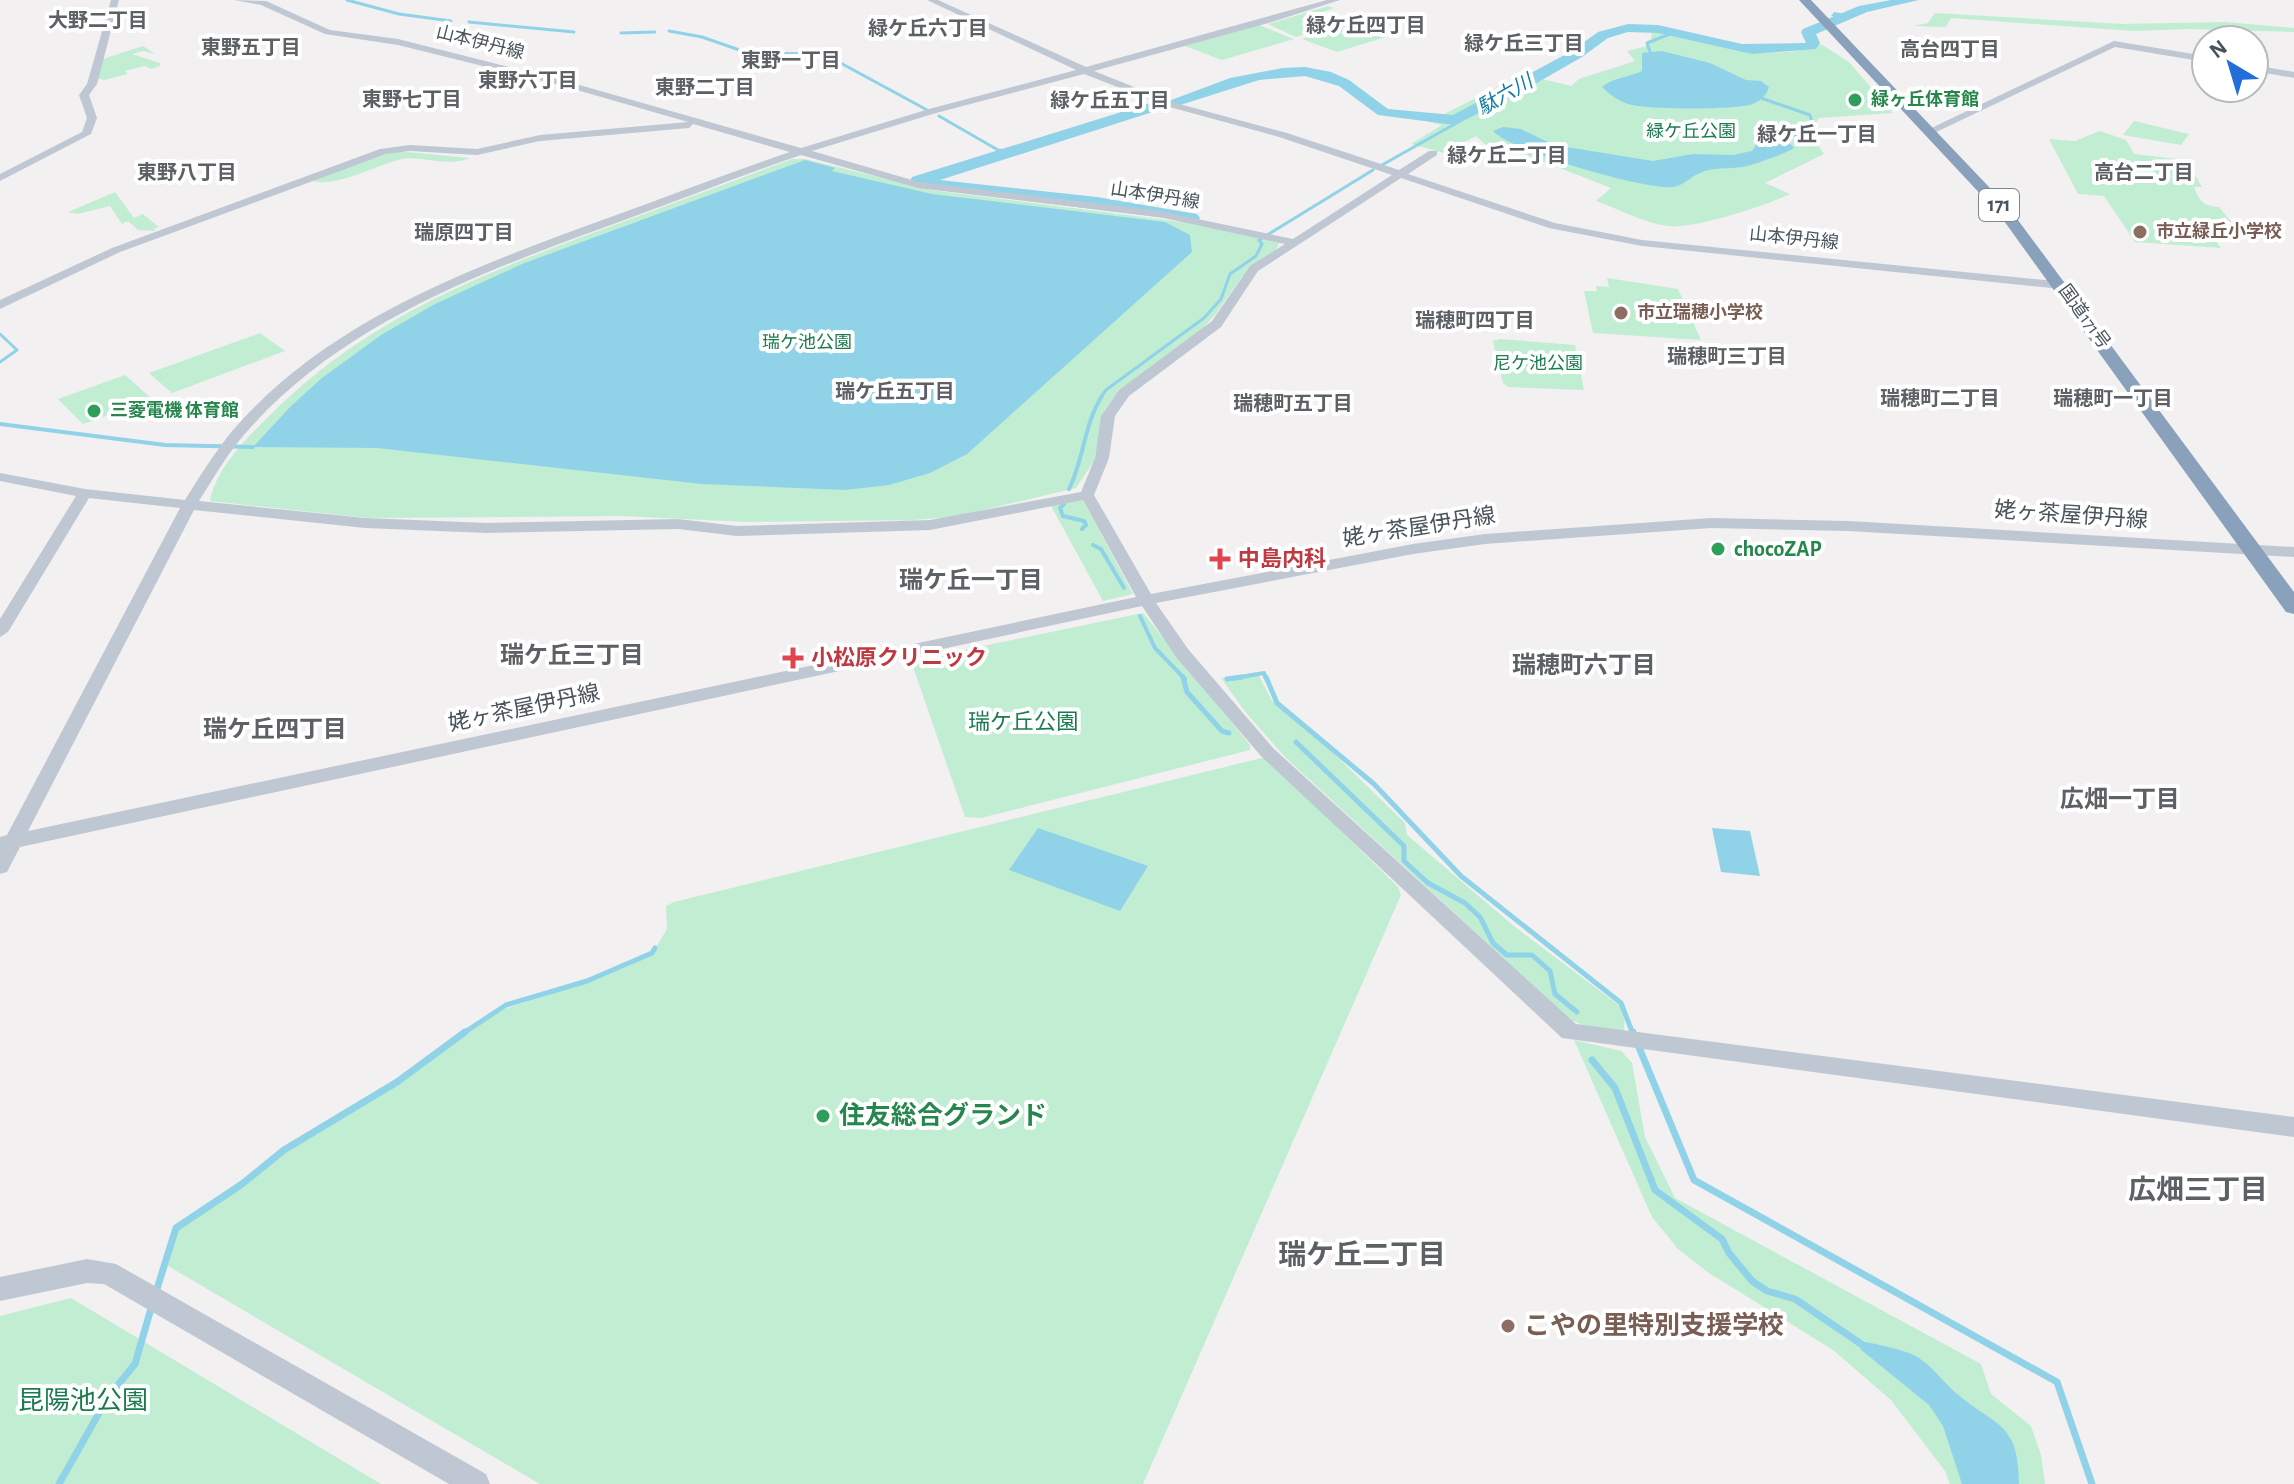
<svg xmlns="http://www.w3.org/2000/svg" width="2294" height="1484" font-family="'Alegreya Sans','Noto Sans JP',sans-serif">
  <rect width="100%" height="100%" fill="#f2f0f0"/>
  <path fill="#c1edd3" d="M1328 6 1334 8 1315 15V22L1324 27 1296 37 1268 24Z
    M1935 13 2122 24 2225 22 2294 28V32L2189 29 2134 31 1951 18 1946 27 1913 26 1928 23Z
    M1349 23 1354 26 1340 33 1349 36 1368 28 1389 36 1337 52 1302 39Z
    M1259 25 1294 39 1222 60 1185 46Z
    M1661 32C1714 39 1767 66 1821 44L1849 62 1893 113 1819 118 1809 132 1824 154 1765 183 1790 194C1767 205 1693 230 1668 226 1644 223 1619 209 1596 201L1611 188 1547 163 1486 145 1476 136 1444 153 1411 144 1442 125 1429 122 1522 74 1571 86 1579 79 1635 61 1627 51 1647 46 1651 41 1652 33Z
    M143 46 155 54 143 51 132 54 160 63V66L151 69 145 66 125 71 128 74 104 80 96 78 100 60Z
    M2134 121 2189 134 2181 145 2123 135Z
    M2100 131 2126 140 2134 154 2186 160 2202 187H2194C2200 202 2203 206 2219 207L2236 228 2205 227 2221 248 2135 242 2104 196 2078 194 2049 139 2075 141Z
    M396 151 470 158C447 168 422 155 402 159 379 164 331 190 311 180Z
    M792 159H805L931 190 1182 222 1280 241 1276 250 1242 277 1215 315 1194 337 1115 396 1104 411 1094 461 1076 488 953 517 913 520 747 522 620 516 369 518 210 501C216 470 242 443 264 421 362 321 469 279 598 231 663 207 728 183 792 159Z
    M115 192 134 218 143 214 159 227 153 229 157 231 138 230 128 221 122 224 110 206 78 214 68 212Z
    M1607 278 1678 289 1701 340 1593 333 1584 291H1597L1596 286 1609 287Z
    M260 333 285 351 172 393 149 373Z
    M1500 339 1575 345 1584 390 1508 387 1503 383 1493 341Z
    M125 375 152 399 83 424 58 399Z
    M1082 498 1133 594 1103 601 1050 504Z
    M1143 613 1250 745V750L981 818 965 817 911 661Z
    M1257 672 1272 701 1327 747 1405 823 1407 835 1515 927 1625 1010 1624 1032 1593 1029 1571 1020 1286 758 1247 714 1221 678Z
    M1266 757 1398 887 1401 895 1143 1484H540L168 1266 178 1228 238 1188 287 1149 398 1083 495 1012 588 982 652 954 667 929 666 906 674 902Z
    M1574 1040 1621 1051 1632 1063 1645 1137 1675 1198 1981 1364 1991 1394 2031 1426 2041 1455 2045 1484H1950L1945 1471 1891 1400 1833 1350 1709 1273 1678 1249 1652 1217Z
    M71 1298 381 1484H0V1316Z"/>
  <path fill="#90d3e8" d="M1662 51 1710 63 1746 80 1761 81 1769 87C1767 95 1761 100 1753 104 1736 110 1646 110 1628 104 1617 100 1610 95 1602 87 1613 77 1628 78 1642 71V53Z
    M1503 127 1521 129 1554 145 1653 161 1693 154 1733 155 1752 151 1762 136C1777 133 1785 136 1794 148 1788 153 1750 166 1743 167 1729 169 1712 167 1700 173 1690 177 1685 185 1673 187 1645 190 1510 151 1493 131Z
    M805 160 835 168 832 171 932 194 1165 222 1190 235 1192 252 967 454 930 473 889 485 845 490 702 484 377 448 253 447 291 406 322 378 381 335 435 304 522 264Z
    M1038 828 1148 866 1120 911 1009 870Z
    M1712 828 1750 831 1760 876 1721 872Z
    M1866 1342C1880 1345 1895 1348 1909 1353 1928 1360 1941 1380 1956 1393 1996 1427 2019 1422 2019 1484H1962L1943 1426 1929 1405 1860 1349Z"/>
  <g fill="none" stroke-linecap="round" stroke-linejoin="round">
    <path stroke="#90d3e8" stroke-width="3" d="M347 0 399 14 451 21
      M469 22 574 32
      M669 31 702 37 748 53 824 54 929 111
      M621 33 655 32
      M1650 52 1647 43 1675 32
      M1761 98 1810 115 1812 123 1801 134 1784 137
      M939 116 998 150 1011 151
      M1382 165 1460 121
      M0 334 17 350 0 362
      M1100 398 1106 390 1204 318 1221 299 1230 274 1256 256 1262 244 1259 240 1373 170"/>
    <path stroke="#90d3e8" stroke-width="4" d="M0 424 165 445 253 447
      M1069 489C1084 459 1084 424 1102 396
      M1064 504 1060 508 1063 516 1084 521 1086 525 1082 529
      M1093 545 1101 549 1124 588
      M1140 616 1155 648 1185 679
      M1230 679 1264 673 1266 679"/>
    <path stroke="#90d3e8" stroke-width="5" d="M1183 677 1187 692 1222 731 1229 733
      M1266 677 1277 703 1374 784 1461 876 1621 1003 1633 1034
      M1227 679 1242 677
      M1296 742 1404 846V861L1428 883 1465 903 1480 917 1493 943 1507 955H1532L1550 971 1555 994 1577 1012
      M462 1034 506 1005 587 981 652 953 655 948"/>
    <path stroke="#90d3e8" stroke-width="7" d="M1633 1032 1634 1036
      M1638 1045 1694 1180 2057 1382 2092 1484
      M1592 1060 1615 1088 1655 1190 1722 1239 1729 1253 1752 1281 1767 1291 1795 1299 1867 1348
      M156 1292 176 1228 242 1184 284 1150 397 1082 465 1032
      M59 1484 108 1397 135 1364 152 1305"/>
    <path fill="#90d3e8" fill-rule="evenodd" d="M1834 12 1853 15 1854 17 1850 19 1831 16Z"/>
    <path fill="#90d3e8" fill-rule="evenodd" d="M1891 0H1919L1867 12 1816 34 1820 43 1816 49 1752 54 1658 33 1628 32 1608 38 1582 57 1519 93 1455 125 1378 115 1339 86 1305 76 1259 80 1174 107 1166 102 1230 78 1283 68 1305 67 1331 72 1349 80 1388 109 1453 115 1572 51 1598 32 1628 24 1658 25 1742 44 1806 43 1801 32 1803 29 1859 6Z
      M1160 100 1165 102V108L940 180 1097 197 1197 214 1200 218 1197 222 949 191 912 185 910 181 912 177Z"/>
    <path fill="#bfc8d2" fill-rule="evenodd" d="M111 0H119L97 84 89 95 97 118 91 134 0 181V174L82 132 87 118 79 95 87 84Z
      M234 0 266 1 330 30 398 39 569 82 801 148 929 109 1076 70 927 0H938L1086 67 1327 0H1340L1272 22 1094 71 1172 102 1287 133 1399 170 1429 151H1437V155L1408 174 1555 223 1642 240 2065 282V288L2061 289 1642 246 1549 228 1401 178 1258 271 1221 327 1129 396 1115 416 1109 458 1094 495 1151 594 1413 544 1485 534 1711 518 1848 521 2294 547V557L1848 531 1711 528 1485 544 1413 554 1156 603 1188 649 1273 748 1576 1024 2294 1117V1137L1562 1038 1261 756 1176 657 1142 606 20 847 7 872 0 874V837L7 835 180 508 89 498 8 632 0 637V619L76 496 0 481V473L85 489 185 500C200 476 215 452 233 430 329 319 474 267 608 218 669 196 729 173 790 152L693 124 689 128 540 141 477 155 410 151 386 154 120 252 0 309V300L112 248 380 149 410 145 477 149 540 135 688 122 563 86 398 45 325 34 261 5ZM1084 74 1166 106 1279 137 1392 175 1293 239 1159 211 919 182 812 151 936 113ZM801 155 918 188 1159 217 1285 244 1250 266 1212 321 1119 390 1101 416 1095 458 1081 492 930 520 737 526 678 519 487 523 365 518 199 501C213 479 226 456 243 436 339 324 484 271 619 222 680 200 740 176 801 155ZM1083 500 1136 597 28 831 194 510 365 528 487 533 678 529 737 536 930 530Z
      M2114 41 2206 56V62L2115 47 1932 134 1923 132Z
      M2254 65 2294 72V78L2254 71Z
      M87 1259 116 1264 486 1474 490 1484H449L104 1284 87 1283 0 1301V1277Z"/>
    <path fill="#8aa1bc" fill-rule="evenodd" d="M1799 0H1811L2009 208 2294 592V614L2286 612 1999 214Z"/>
  </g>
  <g fill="#2e9e5b" stroke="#fff" stroke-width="3">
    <circle cx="1855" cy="100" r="8"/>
    <circle cx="94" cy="411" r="8"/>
    <circle cx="1718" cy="549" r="8"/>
    <circle cx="823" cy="1116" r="8"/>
  </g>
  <g fill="#8d6e63" stroke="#fff" stroke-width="3">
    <circle cx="2140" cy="232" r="8"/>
    <circle cx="1621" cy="313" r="8"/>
    <circle cx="1508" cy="1326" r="8"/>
  </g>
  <g fill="#e0444e" stroke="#fff" stroke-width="3">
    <path d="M1216 547h8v8h8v8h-8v8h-8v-8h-8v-8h8z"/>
    <path d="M789 646h8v8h8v8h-8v8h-8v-8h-8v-8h8z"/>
  </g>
  <g text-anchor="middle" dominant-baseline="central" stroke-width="8" stroke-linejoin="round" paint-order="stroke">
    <g font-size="18" fill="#49535c" stroke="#fff">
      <text transform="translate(480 43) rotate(14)">山本伊丹線</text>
      <text transform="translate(1155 196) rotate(9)">山本伊丹線</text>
      <text transform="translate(1794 239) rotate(6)">山本伊丹線</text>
      <text transform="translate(2084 317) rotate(54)">国道171号</text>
    </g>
    <g font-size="18" font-weight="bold" fill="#27864d" stroke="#fff" text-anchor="start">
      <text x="1871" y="100">緑ヶ丘体育館</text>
      <text x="110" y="411">三菱電機 体育館</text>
    </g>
    <g font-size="18" fill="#1c7b4e" stroke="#fff">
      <text x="1691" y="132">緑ケ丘公園</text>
      <text x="807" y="343">瑞ケ池公園</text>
      <text x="1538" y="364">尼ケ池公園</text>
    </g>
    <g font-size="18" font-weight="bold" fill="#785e54" stroke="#fff" text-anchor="start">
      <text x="2156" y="232">市立緑丘小学校</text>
      <text x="1637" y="313">市立瑞穂小学校</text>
    </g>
    <g font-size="20" font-weight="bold" fill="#5d6064" stroke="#fff">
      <text x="98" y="21">大野二丁目</text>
      <text x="1366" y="26">緑ケ丘四丁目</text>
      <text x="928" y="29">緑ケ丘六丁目</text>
      <text x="1524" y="44">緑ケ丘三丁目</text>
      <text x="251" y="48">東野五丁目</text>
      <text x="1950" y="50">高台四丁目</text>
      <text x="791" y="61">東野一丁目</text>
      <text x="528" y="81">東野六丁目</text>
      <text x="705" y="88">東野二丁目</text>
      <text x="412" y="100">東野七丁目</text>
      <text x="1110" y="101">緑ケ丘五丁目</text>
      <text x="1817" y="135">緑ケ丘一丁目</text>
      <text x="1507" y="156">緑ケ丘二丁目</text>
      <text x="187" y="173">東野八丁目</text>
      <text x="2144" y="173">高台二丁目</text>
      <text x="464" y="233">瑞原四丁目</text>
      <text x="1475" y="321">瑞穂町四丁目</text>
      <text x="1727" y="357">瑞穂町三丁目</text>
      <text x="895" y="392">瑞ケ丘五丁目</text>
      <text x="1940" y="399">瑞穂町二丁目</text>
      <text x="2113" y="399">瑞穂町一丁目</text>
      <text x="1293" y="404">瑞穂町五丁目</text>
    </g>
    <g font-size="20" font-style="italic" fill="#137d9e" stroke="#fff">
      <text transform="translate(1505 95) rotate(-30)">駄六川</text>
    </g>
    <rect fill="#fff" stroke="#80878d" stroke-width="2" x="1979" y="189" width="40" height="32" rx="6"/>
    <g font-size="20" font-weight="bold" fill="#49535c">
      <text x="1999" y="205">171</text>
    </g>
    <g font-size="22" fill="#49535c" stroke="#fff">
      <text transform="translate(2071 515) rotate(4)">姥ヶ茶屋伊丹線</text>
      <text transform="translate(1419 527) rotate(-9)">姥ヶ茶屋伊丹線</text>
      <text transform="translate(524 708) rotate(-12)">姥ヶ茶屋伊丹線</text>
    </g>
    <g font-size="22" font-weight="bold" fill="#27864d" stroke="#fff" text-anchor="start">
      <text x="1734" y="549">chocoZAP</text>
    </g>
    <g font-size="22" font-weight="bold" fill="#be3a42" stroke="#fff" text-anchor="start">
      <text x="1238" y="559">中島内科</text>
      <text x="811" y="658">小松原クリニック</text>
    </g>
    <g font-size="22" fill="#1c7b4e" stroke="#fff">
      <text x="1023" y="722">瑞ケ丘公園</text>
    </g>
    <g font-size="24" font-weight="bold" fill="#5d6064" stroke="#fff">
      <text x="971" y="581">瑞ケ丘一丁目</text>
      <text x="572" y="656">瑞ケ丘三丁目</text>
      <text x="1584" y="666">瑞穂町六丁目</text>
      <text x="275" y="730">瑞ケ丘四丁目</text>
      <text x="2120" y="800">広畑一丁目</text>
    </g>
    <g font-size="26" font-weight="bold" fill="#27864d" stroke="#fff" text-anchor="start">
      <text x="839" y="1116">住友総合グランド</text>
    </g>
    <g font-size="26" font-weight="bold" fill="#785e54" stroke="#fff" text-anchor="start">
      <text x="1524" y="1326">こやの里特別支援学校</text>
    </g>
    <g font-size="26" fill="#1c7b4e" stroke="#fff">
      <text x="83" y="1401">昆陽池公園</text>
    </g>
    <g font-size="28" font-weight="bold" fill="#5d6064" stroke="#fff">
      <text x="2198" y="1191">広畑三丁目</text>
      <text x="1362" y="1256">瑞ケ丘二丁目</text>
    </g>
  </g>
  <g transform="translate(2230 64) rotate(322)"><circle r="38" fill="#ffffff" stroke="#b6babe" stroke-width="2"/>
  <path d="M0-6L14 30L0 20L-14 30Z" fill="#226eda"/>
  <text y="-12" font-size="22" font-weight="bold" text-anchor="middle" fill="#49535c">N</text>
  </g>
</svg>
